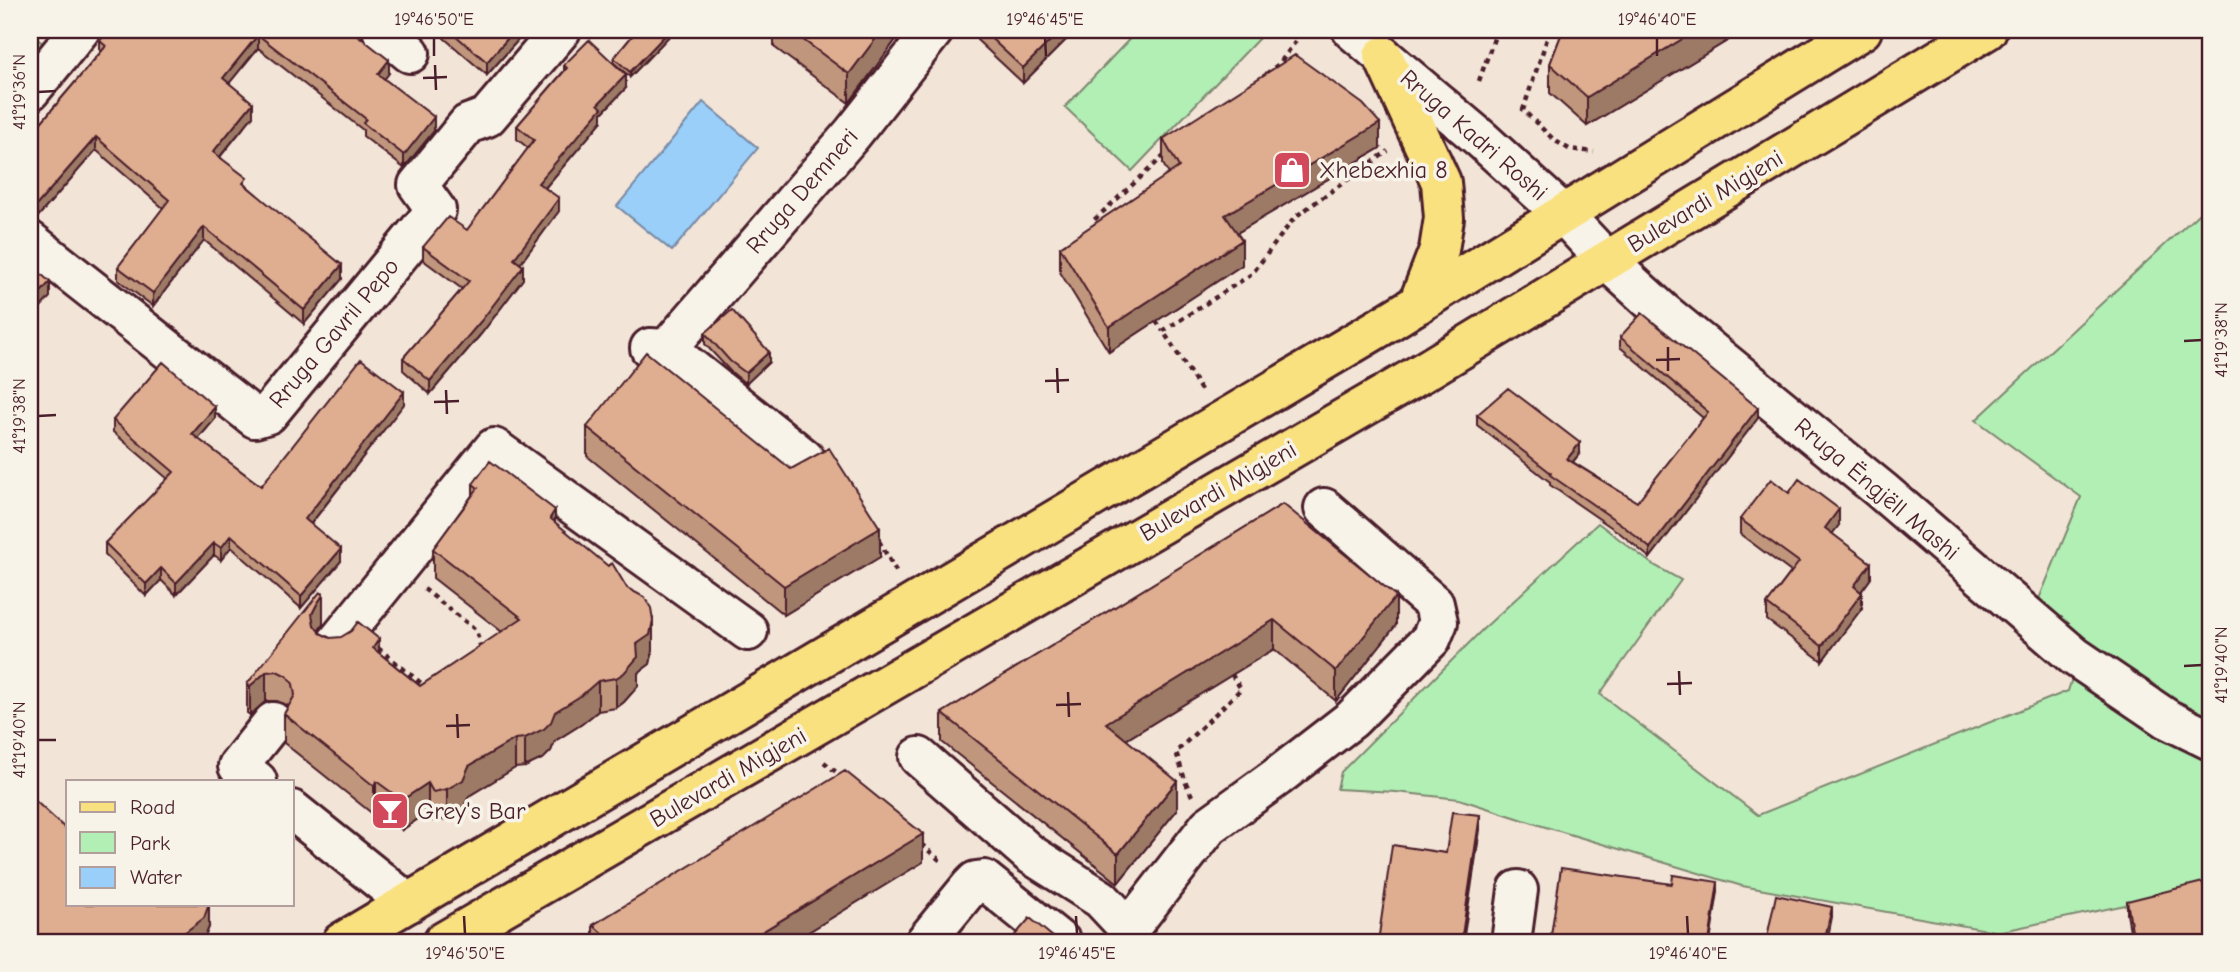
<svg xmlns="http://www.w3.org/2000/svg" width="2240" height="972" font-family="'Comic Neue',sans-serif">
  <rect width="100%" height="100%" fill="#f2e5d7"/>
  <filter id="ink" filterUnits="userSpaceOnUse"><feTurbulence type="fractalNoise" baseFrequency=".0143" numOctaves="2"/><feDisplacementMap in="SourceGraphic" scale="14" xChannelSelector="R" yChannelSelector="G"/><feConvolveMatrix kernelMatrix="1 2 1 2 8 2 1 2 1" color-interpolation-filters="sRGB"/></filter>
  <g filter="url(#ink)">
    <path fill="#b2efb5" stroke="#7e8770" stroke-width="2" d="M1138 30H1254L1261 36 1132 171 1065 107Z
      M30 34 44 44 30 61Z
      M2210 203V729L2034 611 2081 497 1976 420Z
      M1598 523 1652 564 1681 580 1600 694 1758 815 2068 691 2074 672 2210 752V887L1998 932 1742 886 1539 825 1459 799 1396 792 1337 789 1341 772 1482 630Z"/>
    <path fill="#99cff8" stroke="#7989a6" stroke-width="2" d="M703 102 758 148 672 251 617 206Z"/>
    <g fill="none" stroke-linecap="round" stroke-linejoin="round">
      <defs>
        <path id="minor" d="M382 30 410 53
          M1352 30 1481 139 1562 213 1607 261 1663 312 1881 490 2074 656 2167 719 2210 740
          M30 91 80 30
          M30 241 255 418 268 414 436 210 418 185 468 124 487 117 561 30
          M650 348 667 349 804 458
          M667 349 853 133 934 30
          M334 646 494 448 748 631
          M919 757 1030 854 1101 899 1129 929 1128 942
          M257 781 238 766 273 722
          M292 810 408 903
          M1129 929 1209 826 1277 777 1352 719 1431 639 1438 622 1434 604 1324 508
          M925 942 970 887 976 881 984 880 1061 942
          M1511 942 1518 890"/>
        <path id="major" d="M1383 56 1441 182 1444 218 1439 250 1418 304
          M342 942 1377 329 1862 30
          M443 942 1410 380 1987 30"/>
      </defs>
      <use href="#minor" stroke="#4a1f2b" stroke-width="44"/>
      <use href="#major" stroke="#4a1f2b" stroke-width="44"/>
      <path stroke="#4a1f2b" stroke-width="4.5" stroke-dasharray="5 5" stroke-linecap="butt" d="M1550 30 1523 110 1554 140 1569 149 1594 152
        M1266 74 1279 64 1304 30
        M1479 81 1497 30
        M1099 228 1094 220 1166 154
        M1156 321 1163 331
        M1201 390 1163 331 1252 274 1295 217 1388 151
        M879 541 897 573
        M424 589 476 630 481 649
        M378 648 426 687
        M824 762 842 777
        M1192 796 1186 783 1176 752 1241 689 1232 675
        M921 844 943 863"/>
      <use href="#minor" stroke="#f7f3e8" stroke-width="38"/>
      <use href="#major" stroke="#fae180" stroke-width="38"/>
    </g>
    <path fill="#c0967d" stroke="#4a1f2b" stroke-width="2" d="M351 30 389 73 384 79 434 131 404 168 363 136V130L258 48 229 83 253 116 220 157 247 186 342 279 304 324 204 240 153 306 118 280V267L163 208 96 150 35 220H30V129L38 126 100 53V41Z
      M440 30H527L487 75 444 38V33Z
      M637 30H675L630 77 614 63V58Z
      M774 30H903L849 103 774 47Z
      M977 30H1076L1023 83 977 40Z
      M1563 30H1745L1587 126 1550 93V64Z
      M564 65 626 88 602 113V121L545 188 559 211 520 264 523 279 481 334 430 394 403 370V358L462 289 423 260V247L467 230 528 148 517 139V126L564 71Z
      M1163 139 1380 148 1237 233 1242 265 1109 352 1060 272V247L1169 174 1163 164Z
      M705 333 769 362 746 384 730 371 705 344Z
      M1620 337 1758 418 1650 558 1621 534 1550 485V482L1477 425V415L1580 453 1573 462 1637 502 1703 418 1620 347Z
      M404 404 311 524 341 561 301 608 231 547 221 560 214 555 176 595 161 580 146 596 105 555V543L168 479 113 432V420L215 419 198 439 261 486Z
      M587 427 880 557 784 615 587 456Z
      M473 484 555 523 653 650 650 664 638 673V686L624 702 616 708 598 711 582 724 555 741 551 751 544 758 525 767 515 768 469 796 463 809 447 819 433 821 428 812 402 830 376 811 374 815 284 743V714L288 707 287 705 277 701H266L250 715 247 713V684L323 624 318 631 320 633 330 638 379 653 420 686 502 632 433 578V549L473 494Z
      M1789 493 1839 525 1832 534 1871 578 1861 592 1862 608 1822 661 1767 620V604L1791 572 1740 534V519Z
      M1283 504 1396 625 1336 701 1274 649 1126 740 1177 810 1118 883 942 742V713Z
      M30 796 68 904 209 927 204 939 200 942H30Z
      M923 862 792 942H593V925Z
      M2127 901 2210 942H2132L2127 914Z"/>
    <path fill="#9c7a66" stroke="#4a1f2b" stroke-width="2" d="M515 30H527L487 75V62Z
      M670 30H675L630 77V72Z
      M882 30H903L849 103V74Z
      M1061 30H1076L1023 83V68Z
      M1697 30H1745L1587 126V97Z
      M258 35V48L223 91V78Z
      M389 60V73L378 88V74Z
      M626 75V88L602 113V121L538 196V183L598 104Z
      M253 103V116L213 165V152Z
      M434 117V131L404 168V155Z
      M1380 123V148L1225 240V215Z
      M96 137V150L35 220V207Z
      M559 198V211L514 272V259Z
      M204 227V240L153 306V293Z
      M1242 240V265L1109 352V327Z
      M342 265V279L304 324V310Z
      M523 266V279L481 334 430 394V381Z
      M50 282V297L30 319V304Z
      M769 352V362L746 384V373Z
      M404 392V404L305 531V519Z
      M215 407V419L192 446V434Z
      M1758 408V418L1650 558V548Z
      M1580 443V453L1567 469V459Z
      M1839 509V525L1825 543V528Z
      M555 510V539L550 518Z
      M880 528V557L784 615V586Z
      M231 535V547L221 560V548Z
      M214 543V555L176 595V583Z
      M341 549V561L301 608V596Z
      M1871 563V578L1854 601V586Z
      M161 568V580L146 596V584Z
      M1862 593V608L1822 661V646Z
      M323 595V624L317 633 312 643V614L317 604Z
      M1396 596V625L1336 701V671Z
      M653 620V650L650 664 638 673V686L624 702 616 708V678Z
      M1274 620V649L1106 752V723Z
      M379 639V668L373 648Z
      M266 672V701L250 715V686Z
      M598 681V711L582 724 555 741 551 751 544 758 525 767V738L555 712Z
      M515 739V768L469 796 463 809 447 819V789L469 766Z
      M376 781V811L374 815V786Z
      M1177 781V810L1118 883V854Z
      M428 783V812L402 830V800Z
      M1480 815V830L1463 942H1461Z
      M923 834V862L792 942H747V941Z
      M1718 882V892L1710 942H1709Z
      M209 904V927L204 939 200 942H172Z
      M1832 907V917L1827 942H1824Z"/>
    <path fill="#dfae91" stroke="#4a1f2b" stroke-width="2" d="M108 30H351L389 60 378 74 434 117 404 155 363 123 366 119 258 35 223 78 253 103 213 152 247 178 243 183 342 265 304 310 204 227 153 293 118 267 169 200 96 137 35 207H30V129L35 123 38 126 106 46 100 41Z
      M449 30H515L487 62Z
      M637 30H670L630 72 614 58Z
      M790 30H882L849 74Z
      M982 30H1061L1023 68Z
      M1563 30H1697L1587 97 1550 64Z
      M589 40 626 75 598 104 602 108 538 183 559 198 514 259 523 266 481 321 430 381 403 358 469 281 423 247 448 217 467 230 534 140 517 126 567 68 564 65Z
      M1295 55 1363 104 1380 123 1225 215 1242 240 1109 327 1060 247 1179 167 1163 139Z
      M30 264 50 282 30 304Z
      M732 310 769 352 746 373 730 361 705 333Z
      M1642 313 1758 408 1650 548 1621 524 1550 475 1551 473 1477 415 1508 388 1580 443 1567 459 1637 502 1708 412 1620 337Z
      M646 352 791 469 829 448 880 528 784 586 587 427Z
      M361 359 404 392 305 519 341 549 301 596 231 535 221 548 214 543 176 583 161 568 146 584 105 543 174 472 113 420 163 362 215 407 192 434 261 486Z
      M490 461 555 510 550 518 608 566 612 563 627 588 644 597 651 608 653 620 650 635 637 644 638 657 624 673 616 678 598 681 582 695 555 712 551 722 544 729 525 738 515 739 469 766 463 780 447 789 433 792 428 783 402 800 376 781 374 786 284 714 295 695 293 684 287 676 277 671 266 672 250 686 247 684 320 592 323 595 317 604 312 614 314 625 320 633 330 638 341 637 351 631 358 622 379 639 373 648 420 686 522 618 433 549 478 488 473 484Z
      M1771 479 1789 493 1799 479 1839 509 1825 528 1871 563 1854 586 1862 593 1822 646 1767 604 1799 562 1740 519Z
      M1283 504 1396 596 1336 671 1274 620 1106 723 1177 781 1118 854 942 713Z
      M845 771 923 834 747 941 749 942H612L593 925Z
      M30 796 68 831V904H209L204 918 172 942H47L30 928Z
      M1452 812 1480 815 1461 942H1378L1392 845 1446 853Z
      M1561 868 1672 884 1673 875 1718 882 1709 942H1550Z
      M2203 882 2205 893H2210V942H2134L2127 901Z
      M1776 895 1832 907 1824 942H1766Z
      M1030 918 1059 942H1009Z"/>
  </g>
  <path fill="none" stroke="#4a1f2b" stroke-width="2.5" d="M434 38V56M1045 38 1046 56M1657 38V56M435 65 436 90M423 78 447 77M38 92 56 91M2184 341 2202 340M1668 347V371M1656 360 1680 359M1057 368 1058 393M1045 381 1069 380M446 390 447 414M434 402 459 401M38 416 56 415M2184 666 2202 665M1679 671 1680 695M1667 684 1692 683M1068 692 1069 717M1056 705 1081 704M457 714 458 738M446 726 470 725M38 740H56M464 916 465 934M1076 916 1077 934M1687 916 1688 934"/>
  <defs>
    <symbol id="shop-square" viewBox="-11 -11 22 22"><rect x="-9" y="-9" width="18" height="18" rx="4" fill="#d1495b" stroke="#f7f3e8"/><path d="M-5-2.5h2.3a2.7 3.5 0 0 1 5.4 0H5L5.5 6h-11ZM-1.5-2.5h3a1.5 2.3 0 0 0-3 0Z" fill="#fff"/></symbol>
    <symbol id="bar-square" viewBox="-11 -11 22 22"><rect x="-9" y="-9" width="18" height="18" rx="4" fill="#d1495b" stroke="#f7f3e8"/><path d="M-6-5H6L.8 .8V4.5H3.5V6h-7V4.5H-.8V.8Z" fill="#fff"/></symbol>
  </defs>
  <g fill-rule="evenodd">
    <use href="#shop-square" x="1270" y="148" width="44" height="44"/>
    <use href="#bar-square" x="368" y="789" width="44" height="44"/>
  </g>
  <g text-anchor="middle" dominant-baseline="central" stroke-width="7" stroke-linejoin="round" paint-order="stroke">
    <g font-size="24" fill="#4a1f2b" stroke="#f7f3e8">
      <text transform="translate(1474 135) rotate(41)">Rruga Kadri Roshi</text>
      <text transform="translate(802 191) rotate(-49)">Rruga Demneri</text>
      <text transform="translate(1705 201) rotate(-31)">Bulevardi Migjeni</text>
      <text transform="translate(334 333) rotate(-50)">Rruga Gavril Pepo</text>
      <text transform="translate(1877 489) rotate(40)">Rruga Ëngjëll Mashi</text>
      <text transform="translate(1218 491) rotate(-30)">Bulevardi Migjeni</text>
      <text transform="translate(728 777) rotate(-30)">Bulevardi Migjeni</text>
    </g>
    <g font-size="24" fill="#4a1f2b" stroke="#f7f3e8" text-anchor="start">
      <text x="1319" y="170">Xhebexhia 8</text>
      <text x="417" y="811">Grey's Bar</text>
    </g>
  </g>
  <rect width="2240" height="972" fill="none" stroke="#f7f3e8" stroke-width="77"/>
  <rect x="66" y="780" width="228" height="126" fill="#f7f3e8" stroke="#b29e9c" stroke-width="2"/>
  <rect x="80" y="802" width="35" height="10" fill="#fae180" stroke="#b29e9c" stroke-width="2"/>
  <text x="130" y="814" font-size="21" fill="#4a1f2b">Road</text>
  <rect x="80" y="832" width="35" height="21" fill="#b2efb5" stroke="#b29e9c" stroke-width="2"/>
  <text x="130" y="850" font-size="21" fill="#4a1f2b">Park</text>
  <rect x="80" y="867" width="35" height="21" fill="#99cff8" stroke="#b29e9c" stroke-width="2"/>
  <text x="130" y="884" font-size="21" fill="#4a1f2b">Water</text>
  <rect x="38" y="38" width="2164" height="896" fill="none" stroke="#4a1f2b" stroke-width="2.5"/>
  <g font-size="18" text-anchor="middle" fill="#4a1f2b">
    <text x="434" y="25">19°46'50"E</text>
    <text x="1045" y="25">19°46'45"E</text>
    <text x="1657" y="25">19°46'40"E</text>
    <text transform="translate(19 92) rotate(-90)" y="6">41°19'36"N</text>
    <text transform="translate(2221 340) rotate(-90)" y="6">41°19'38"N</text>
    <text transform="translate(19 416) rotate(-90)" y="6">41°19'38"N</text>
    <text transform="translate(2221 665) rotate(-90)" y="6">41°19'40"N</text>
    <text transform="translate(19 740) rotate(-90)" y="6">41°19'40"N</text>
    <text x="465" y="959">19°46'50"E</text>
    <text x="1077" y="959">19°46'45"E</text>
    <text x="1688" y="959">19°46'40"E</text>
  </g>
</svg>
